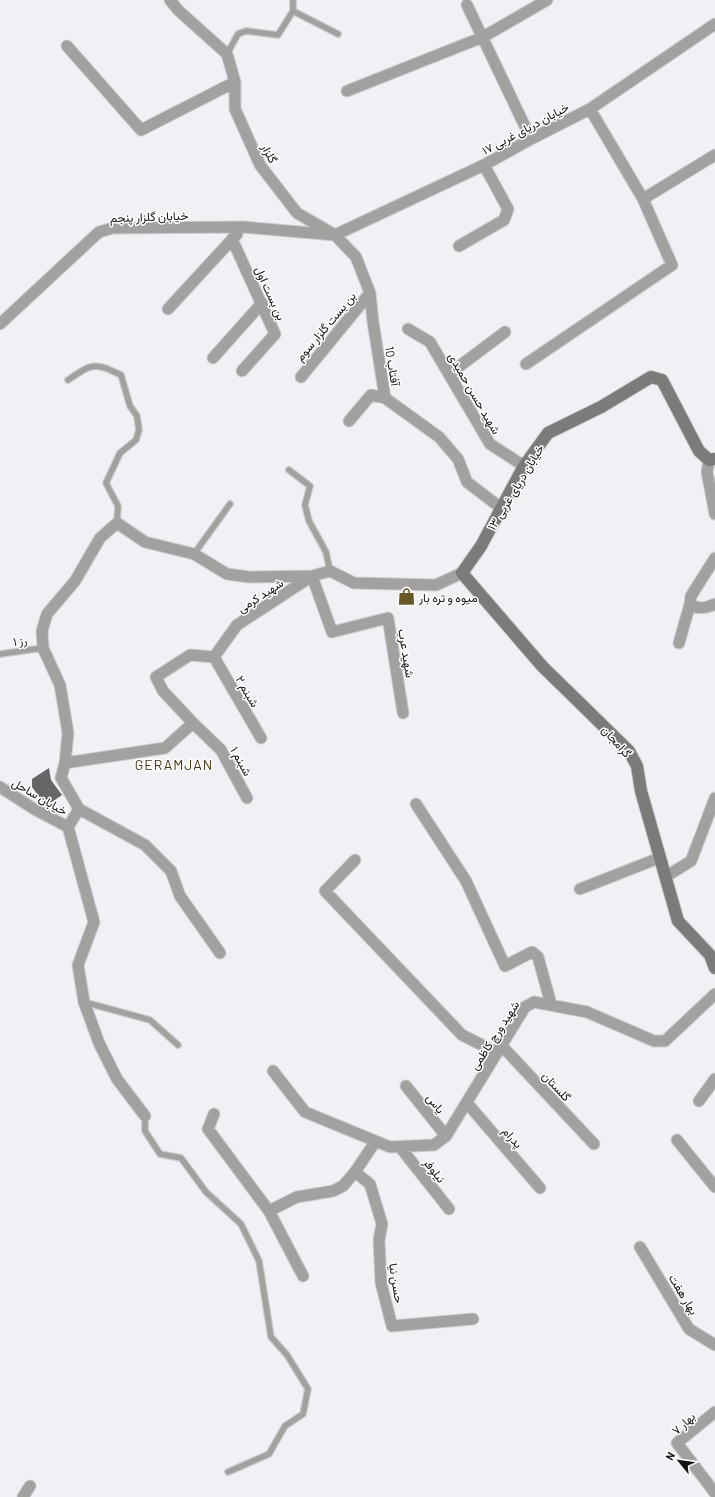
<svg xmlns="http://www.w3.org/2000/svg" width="715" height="1497" font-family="Barlow,Vazirmatn,sans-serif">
  <rect width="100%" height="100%" fill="#f1f0f4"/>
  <path fill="#666568" d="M49 768 51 780 62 795 46 806 32 787V779Z"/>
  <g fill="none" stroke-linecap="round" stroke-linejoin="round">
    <defs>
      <path id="lane" d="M293 11 338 34
        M227 54 238 34 246 31 278 35 293 11V0
        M68 380C93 363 94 362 121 375L130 406 137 416 139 430 136 440 120 453 106 483 118 506 117 523
        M289 470 310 486 305 505 309 521 326 552 330 571
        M194 554 230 504
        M0 654 43 648
        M84 1002 150 1020 178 1045
        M145 1116V1131L160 1154 181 1158 206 1192 241 1224 259 1261 271 1337 287 1355 308 1389 303 1414 285 1426 269 1454 228 1472"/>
      <path id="street" d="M170 0 178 10 227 54 235 82V109L260 165 297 213 335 235 356 257 370 293 373 322 385 398 439 437 458 459 467 482 501 508
        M467 5 531 139
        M67 46 141 130 235 82
        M347 91 483 37 547 0
        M643 199 715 155
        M232 239 275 334 242 371
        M459 246 504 220 508 209 484 165
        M168 309 237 234
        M0 324 99 232 113 228 243 227 335 235 484 165 531 139 590 109 715 24
        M408 329 430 342 490 444 524 466
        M213 358 262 303
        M526 364 672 265 643 199 590 109
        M449 374 505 332
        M301 377 370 293
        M349 421 371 395 385 398
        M709 460 707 472 715 514
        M690 604C698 610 707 608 715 604
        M679 643 690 604 691 596 715 558
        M214 657 261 738
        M65 763 165 748 193 723
        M0 787 34 809 68 827
        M247 798 221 750 193 723 163 691 156 677 190 655 214 657 237 625 312 576 332 632 388 618 403 713
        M416 804 466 881 505 966 532 952 538 957 551 1004
        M79 809 145 845 171 871 180 896 220 953
        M355 860 325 891 462 1035 496 1052
        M665 877 691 861 715 798
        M580 889 659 858
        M501 1045 594 1144
        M273 1071 305 1112 390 1147 434 1145 446 1136 525 1007 534 1002 587 1012 654 1041H665L715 994
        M406 1086 446 1136
        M699 1101 715 1079
        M467 1103 540 1188
        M214 1114 208 1129 269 1211 303 1276
        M145 1116 117 1079 99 1043 84 1002 78 965 94 922 68 827 79 809 61 778 65 763 68 733 60 685 43 648 42 631 47 614 75 581 100 538 117 523 145 542 194 554 227 574 249 577 312 576 330 571 354 583 436 585 462 573
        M677 1140 715 1187
        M400 1147 449 1209
        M355 1172 370 1184 382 1224 379 1240 381 1283 392 1326 473 1319
        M269 1211 297 1197 333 1191 343 1186 355 1172 375 1142
        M640 1247 689 1329 715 1345
        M715 1412 677 1443 715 1493
        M23 1497 30 1486"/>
      <path id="secondary" d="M715 459 709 460 699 451 662 380 651 377 601 407 548 433 524 466 481 546 462 573 542 666 629 751 637 766 641 791 678 921 710 955 715 968"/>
    </defs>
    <use href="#lane" stroke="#cdccd0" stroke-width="8"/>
    <use href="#street" stroke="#cdccd0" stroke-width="13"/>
    <use href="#secondary" stroke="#cdccd0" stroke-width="14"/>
    <use href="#lane" stroke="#a2a1a0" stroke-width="5.5"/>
    <use href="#street" stroke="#a2a1a0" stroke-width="11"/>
    <use href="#secondary" stroke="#7c7b79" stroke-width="12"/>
  </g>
  <defs>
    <symbol id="shop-bare" viewBox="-9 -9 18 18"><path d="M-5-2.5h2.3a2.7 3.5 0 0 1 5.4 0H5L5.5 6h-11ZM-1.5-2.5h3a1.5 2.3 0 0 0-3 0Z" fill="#675a27" stroke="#fff" stroke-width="2.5" paint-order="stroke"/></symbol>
  </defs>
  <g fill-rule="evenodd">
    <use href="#shop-bare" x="394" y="584" width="25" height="25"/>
  </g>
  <g text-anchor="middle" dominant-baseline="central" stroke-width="3" stroke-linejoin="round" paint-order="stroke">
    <g font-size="12" fill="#121213" stroke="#fff">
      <text transform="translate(525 128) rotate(-28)">خیابان دریای غربی ۱۷</text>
      <text transform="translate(270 153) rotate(62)">گلزار</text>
      <text transform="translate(149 216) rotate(-2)">خیابان گلزار پنجم</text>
      <text transform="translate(271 293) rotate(66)">بن بست اول</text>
      <text transform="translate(325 326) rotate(-50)">بن بست گلزار سوم</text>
      <text transform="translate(393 366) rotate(81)">آفتاب 10</text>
      <text transform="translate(475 393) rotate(60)">شهید حسن حمیدی</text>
      <text transform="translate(515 487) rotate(-59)">خیابان دریای غربی ۱۳</text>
      <text transform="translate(260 595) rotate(-33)">شهید کرمی</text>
      <text transform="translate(20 640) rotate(-8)">رز ۱</text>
      <text transform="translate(407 653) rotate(81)">شهید عرب</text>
      <text transform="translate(248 691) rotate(60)">شبنم ۲</text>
      <text transform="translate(617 741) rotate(48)">گرامجان</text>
      <text transform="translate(242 761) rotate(61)">شبنم ۱</text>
      <text transform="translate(40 796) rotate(30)">خیابان ساحل</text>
      <text transform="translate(494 1035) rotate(-57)">شهید ورچ کاظمی</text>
      <text transform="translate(557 1086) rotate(47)">گلستان</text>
      <text transform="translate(436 1103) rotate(51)">یاس</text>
      <text transform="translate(513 1137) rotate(49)">پدرام</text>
      <text transform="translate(435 1170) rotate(52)">نیلوفر</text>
      <text transform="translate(397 1283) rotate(81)">حسن نیا</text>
      <text transform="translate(684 1294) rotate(59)">بهار هفت</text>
      <text transform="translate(683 1423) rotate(-43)">بهار ۷</text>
    </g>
    <g font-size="12" fill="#121213" stroke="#fff" text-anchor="start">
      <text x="419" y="597">میوه و تره بار</text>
    </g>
    <g font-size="14" letter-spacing="1" fill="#3f340a" stroke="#fff">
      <text x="174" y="764">GERAMJAN</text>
    </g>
  </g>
  <g transform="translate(679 1461) rotate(299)" stroke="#ffffff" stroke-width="3" paint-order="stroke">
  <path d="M0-3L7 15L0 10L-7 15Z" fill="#121213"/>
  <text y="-6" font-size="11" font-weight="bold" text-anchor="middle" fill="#121213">N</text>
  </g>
</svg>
